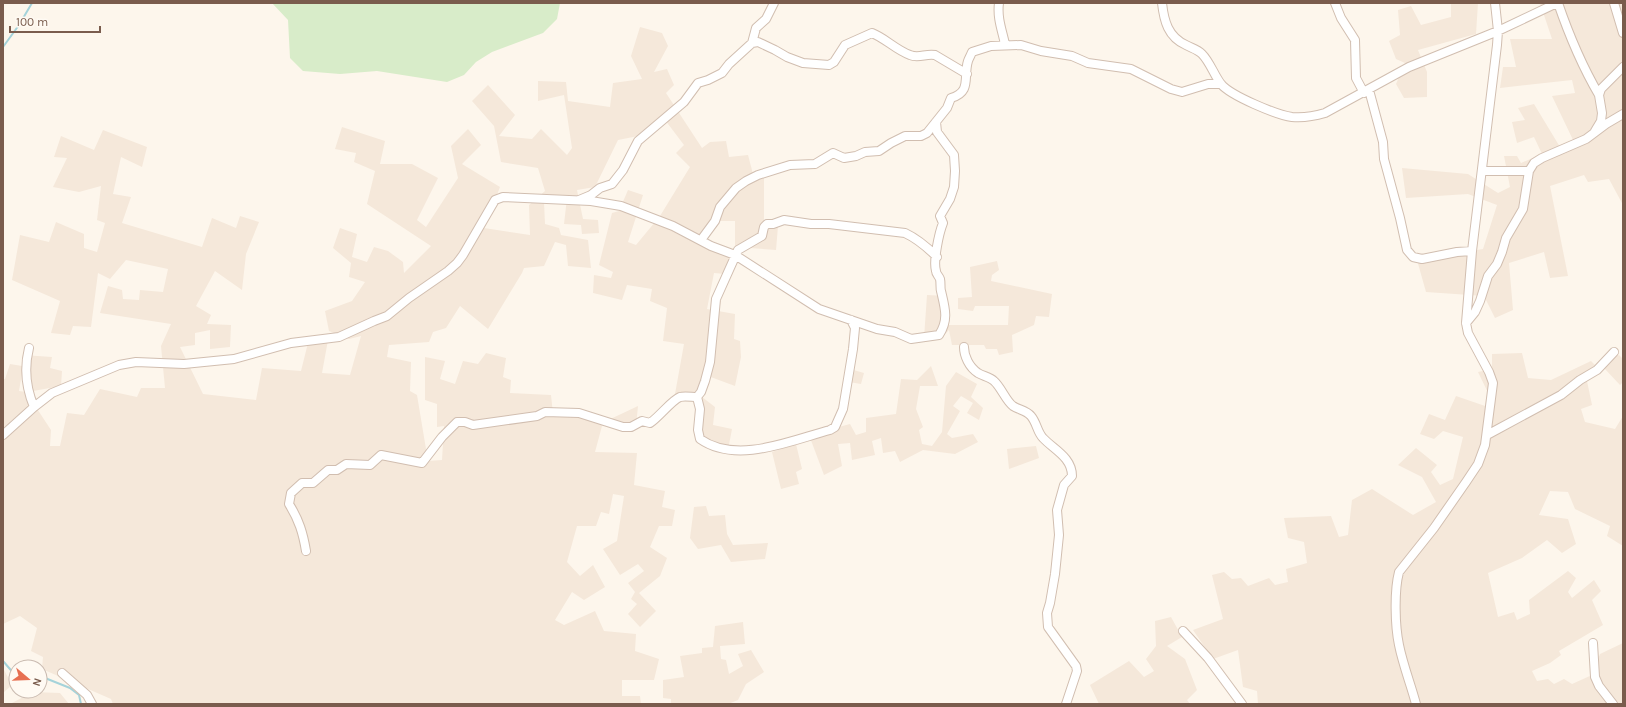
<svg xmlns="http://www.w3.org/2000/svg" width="1626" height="707" font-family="Karla,sans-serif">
  <rect width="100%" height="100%" fill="#fdf6ec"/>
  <path fill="#f5e8da" d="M1451 3H1478L1476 34 1418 50 1427 72V97L1404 98 1396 84 1405 63 1396 59 1389 41 1400 35 1398 10 1411 6 1421 25 1451 17Z
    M1540 3H1623V205L1609 179 1588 182 1584 175 1550 186 1568 276 1550 278 1544 252 1509 263 1513 310 1495 318 1484 296 1426 292 1417 260 1483 249 1497 205 1468 194 1406 198 1402 168 1468 174 1498 193 1510 187 1504 156H1517L1521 163 1542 154 1534 137 1517 143 1512 122 1525 120 1518 108 1534 104 1560 147 1574 142 1552 96 1575 93 1572 80 1500 88 1503 67H1516L1510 39H1552Z
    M640 27 662 33 668 46 654 72 667 69 674 85 666 93 702 148 710 142 726 141 729 157 748 155 753 174 764 172V224L778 226 776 250 735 247V221H719L702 245 730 258 725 274 714 273 707 309 735 314 734 339 740 341 741 357 735 386 708 376 702 397 715 407 713 425 732 429 728 450 697 440 702 408 695 399 675 394 684 344 663 341 667 308 650 301 652 289 627 285 622 300 593 293 594 275 611 278 613 272 599 265 612 213 619 211 628 190 643 195 628 242 636 245 660 216 690 167 676 153 684 145 662 116 653 133 618 140 595 187 577 190 583 219 598 220 599 233 582 234 581 225 564 224 567 198 544 202 545 224 559 228 561 235 588 240 591 268 568 266 566 245 555 242 544 266 524 268 522 273 488 329 460 306 446 328 433 332 429 342 389 345 387 357 411 362 410 391 417 395 428 461 442 460 444 426 437 427V404L425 400V357L445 361 440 379 455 384 463 361 478 364 486 353 506 358 503 377 511 380 510 393 551 395 553 414H588L602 423 638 406 636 426H602L595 452 637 453 634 485 665 491 662 507 675 510 672 526H659L650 547 667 558 660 576 639 593 656 611 640 627 628 614 637 604 631 599 635 592 628 583 644 571 638 564 620 575 603 549 617 541 624 496 613 494 609 514 601 512 596 526H577L567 562 580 576 593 565 605 587 584 600 572 592 555 620 564 625 595 611 604 631 636 634 635 651 659 659 654 680H622V696H640L641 704H113L111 699 42 669 43 657 31 651 37 628 20 616 3 624V379H5L10 364 22 366 23 355 52 357 50 368 62 371 61 386 33 391 31 375 22 373 19 391 26 392 51 430 50 446H60L67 413 84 415 100 389 137 397 141 388H165L161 346 171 324 100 313 108 286 122 290 123 299 139 300 140 290 163 292 168 269 126 260 110 279 98 273 91 327 73 326 70 335 51 333 60 301 12 280 20 235 49 242 56 222 84 234V248L97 252 105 223 97 220 101 186 79 192 53 187 67 158 54 157 61 136 94 150 103 130 147 147 142 167 121 157 113 194 131 197 122 223 202 247 212 218 236 228 240 216 259 222 246 254 242 290 215 271 196 306 211 315 207 324 231 325 230 347 210 349V330L195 333V345L180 347 203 394 256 400 262 368 301 371 308 343 328 340 322 373 350 375 361 336 349 339 329 331 325 311 352 301 365 282 349 277 351 263 333 248 340 228 357 234 352 257 367 262 374 247 388 251 403 262 404 273 431 246 367 204 375 171 354 162 356 153 335 149 342 127 385 141 380 164H412L438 178 417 220 426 227 458 178 451 146 468 129 481 145 462 164 500 187 484 228 530 235 529 205 545 191 538 168 501 162 494 126 472 101 488 85 515 115 499 136 532 139 541 129 567 155 572 148 564 95 538 101V81L566 82 568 101 610 107 613 83 642 79 631 56Z
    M997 261 999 270 992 275 991 281 1052 294 1049 317 1036 316 1034 325 1012 335 1013 352 999 355 997 349H986L984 345H952L949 330 940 339 924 338 927 295 947 296 949 325H1008L1009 306H975L973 311 958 309V298L972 297 970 267Z
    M1522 353 1528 378 1551 380 1591 361 1597 367 1619 355 1623 359V382L1620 385 1604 368 1587 381 1592 405 1581 409 1585 422 1615 429 1623 416V546L1607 536 1610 526 1575 509 1568 492 1550 491 1539 515 1568 519 1576 544 1562 553 1547 540 1522 558 1488 573 1498 617 1514 612 1517 620 1530 614 1529 600 1568 571 1576 578 1568 592 1572 598 1594 580 1601 591 1592 600 1603 625 1559 651 1561 655 1550 663 1532 671 1537 681 1548 679 1554 684 1564 679 1572 684 1592 675 1600 654 1623 643V704H1258L1257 691 1243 687 1238 650 1213 659 1193 630 1223 619 1212 575 1224 572 1232 579 1241 578 1248 586 1269 578 1275 585 1288 582 1286 569 1307 563 1304 542 1288 538 1284 518 1331 516 1339 537 1348 535 1352 500 1372 489 1413 515 1436 502 1422 477 1398 465 1416 448 1437 465 1431 472 1440 485 1453 479 1463 437 1443 431 1434 439 1420 434 1429 414 1445 420 1456 396 1488 407 1492 401 1478 372 1492 369V354Z
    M931 366 938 386H920L916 409 923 427 919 430 922 444 932 446 942 432 946 386 956 372 977 384 971 397 983 408 979 420 967 413 973 403 961 396 953 406 960 411 947 434 952 438 973 434 978 442 955 454 923 450 900 462 895 451 883 453 881 438 872 441 875 455 852 460 850 443 838 444 842 466 824 475 809 435 850 424 856 435 866 432V418L896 414 901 379 917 380Z
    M850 369 864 373 861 384 849 382Z
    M796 444 802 469 796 472 799 484 781 489 772 452Z
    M1036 446 1039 458 1009 469 1007 449Z
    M706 506 709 516 725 515 727 534 733 545 768 543 765 559 731 562 721 545 698 549 690 538 694 507Z
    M1171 617 1182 637 1167 646 1185 659 1197 690 1187 700 1190 704H1099L1090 685 1129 661 1144 677 1154 671 1146 659 1156 646 1155 621Z
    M743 622 745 644 720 646 721 659 726 660 729 674 743 666 738 654 751 650 764 672 746 684 738 700 728 704H671V699L663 698V680L684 677 680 656 702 653V648L713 647 715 626Z
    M3 668 12 685 3 693Z
    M33 692 60 693 69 704H10Z"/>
  <path fill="#d8ecc9" d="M272 3H560L557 19 543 33 492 52 476 62 464 75 447 82 377 71 340 74 303 71 290 58 288 20Z"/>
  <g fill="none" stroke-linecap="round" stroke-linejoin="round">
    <path stroke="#a5d3da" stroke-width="2" d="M3 47 19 25 32 3
      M3 661 16 676
      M40 676 70 688 79 695 81 704"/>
    <defs>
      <path id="minor" d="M999 3C997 18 1002 30 1005 44
        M1162 3C1164 21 1168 37 1186 45 1191 48 1197 49 1202 54 1210 62 1214 75 1221 84 1231 96 1277 115 1292 117 1303 118 1315 116 1325 113L1409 67 1498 31 1557 3
        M1335 3 1341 18 1355 40 1356 78 1364 93
        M1558 3C1569 35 1582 66 1599 95
        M1614 3 1623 33
        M752 43 756 28 766 19 774 3
        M1369 90 1383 142 1384 159 1400 218 1407 250 1413 257 1422 259 1457 252 1472 251
        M1595 131 1601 121 1602 113 1599 95 1601 89 1623 67
        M1482 171H1529
        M579 200 591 195 600 188 612 184 623 170 638 141 684 102 698 83 708 80 722 73 729 64 752 43 758 42 775 50 787 57 803 63 829 65 834 62 845 45 872 33C885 38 896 50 910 55 919 59 926 53 935 55L967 74
        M701 240 715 221 720 207 736 188 746 181 758 175 790 165 815 164 833 153 844 158 856 156 865 152 879 151 891 143 905 136H921L927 133 947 108 951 98C972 92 963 77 968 61 969 58 971 55 972 52L991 46 1021 45 1041 51 1072 56 1088 63 1131 69 1171 89 1182 92 1208 84H1221
        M1466 323 1475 312 1480 301 1488 276 1497 264 1502 252 1506 238 1523 209 1529 171 1534 163 1542 158 1586 139 1606 124 1623 114
        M964 347C964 356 969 367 978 373 983 376 990 377 994 381 1001 387 1006 401 1013 406 1019 410 1026 410 1031 416 1037 423 1037 432 1043 438 1053 449 1072 457 1072 476L1064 485 1057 510 1059 535 1055 574 1050 603 1047 613 1048 627 1076 666 1077 671 1066 704
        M29 348C24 368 26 388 34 407
        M697 397 700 409 698 430 700 439C737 465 792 440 830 430L835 427 843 409 853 349 855 328 851 320
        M3 435 34 407 52 393 119 365 136 362 184 364 234 359 291 343 339 337 374 321 387 316 409 298 448 271 457 263 463 255 495 200 503 197 591 201 621 206 673 226 711 246 735 255 819 309 877 329 895 332 911 339 939 335C949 320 945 308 941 291 940 288 941 283 940 279 939 276 936 274 936 271 933 261 939 233 943 223L940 216 950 199 954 187 955 171 954 155 937 132 936 122
        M1487 435 1561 395 1580 380 1597 370 1614 352
        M306 551C303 533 299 520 289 504L291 493 302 483H313L328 470H337L346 464 370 465 381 455 422 463 442 437 457 422H465L473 425 537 416 545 412 579 413 623 427H631L642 421 650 423C659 417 672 400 680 397 684 396 692 397 697 397L701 392 705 381 710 362 716 299 738 250 762 236 764 227 767 224H773L784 220 811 224H829L905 233C918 239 927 247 937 257
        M1183 631 1208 658 1242 704
        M1593 643 1595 677 1599 686 1613 704
        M62 673 87 695 92 704
        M1416 704C1411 685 1403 665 1399 645 1395 626 1394 591 1399 572L1434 528 1466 482 1478 464 1485 445 1493 383 1489 372 1468 333 1466 323 1472 251 1497 45 1498 31 1495 3"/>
    </defs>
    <use href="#minor" stroke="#d1beb0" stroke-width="10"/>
    <use href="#minor" stroke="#fff" stroke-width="8"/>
  </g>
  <rect width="1626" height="707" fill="none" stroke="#7a5c4d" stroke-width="8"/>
  <g transform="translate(28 679) rotate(109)"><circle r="19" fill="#fffaf3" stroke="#cabbb1"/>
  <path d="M0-3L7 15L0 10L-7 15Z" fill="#e76f51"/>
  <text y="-6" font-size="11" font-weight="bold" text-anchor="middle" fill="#7a5c4d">N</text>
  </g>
  <path d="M10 26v6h90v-6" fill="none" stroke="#7a5c4d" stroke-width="2"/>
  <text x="16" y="26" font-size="12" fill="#7a5c4d" stroke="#fffaf3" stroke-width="3" paint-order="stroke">100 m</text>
</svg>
